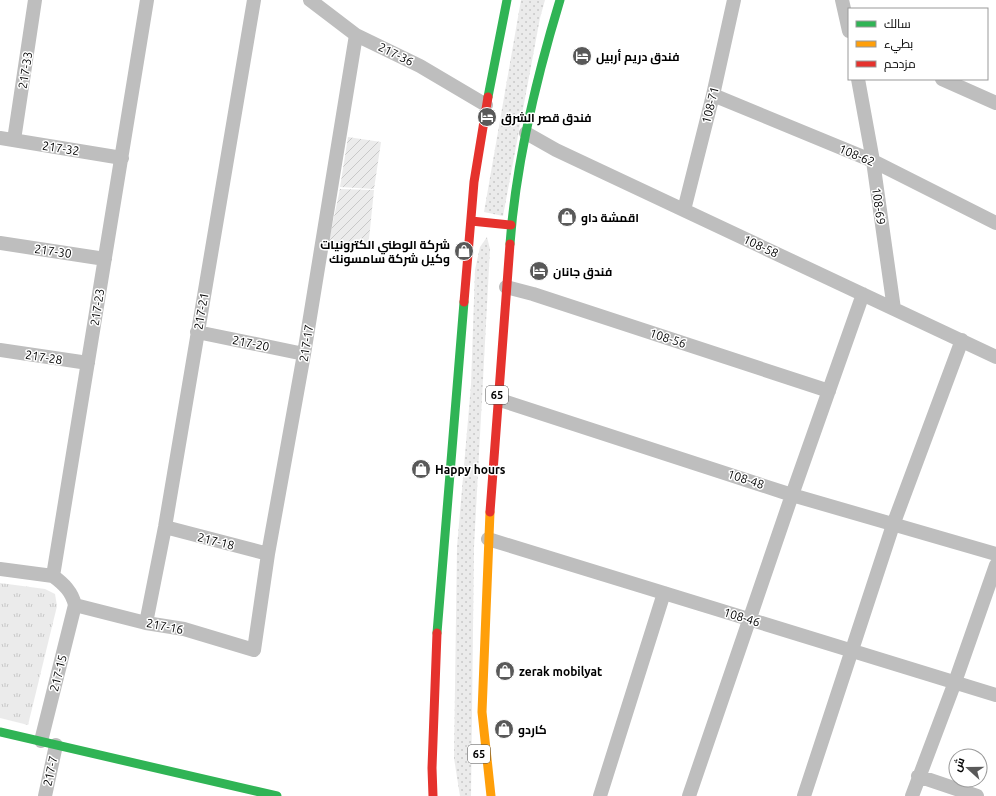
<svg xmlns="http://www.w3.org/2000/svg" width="996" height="796" font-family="Ubuntu,Cairo,sans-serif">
  <defs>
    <pattern id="grass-dots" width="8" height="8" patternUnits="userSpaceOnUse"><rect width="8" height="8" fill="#ebebeb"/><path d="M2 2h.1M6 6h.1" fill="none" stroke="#c8c8c8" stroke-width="1.8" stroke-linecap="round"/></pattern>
    <pattern id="park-tufts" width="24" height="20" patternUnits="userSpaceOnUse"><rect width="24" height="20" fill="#ebebeb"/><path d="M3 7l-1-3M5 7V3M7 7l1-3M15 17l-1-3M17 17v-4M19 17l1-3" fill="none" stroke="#c8c8c8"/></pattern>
    <pattern id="garden-furrows" width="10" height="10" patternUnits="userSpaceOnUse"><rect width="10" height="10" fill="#ebebeb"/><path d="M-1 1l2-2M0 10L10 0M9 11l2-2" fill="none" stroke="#c8c8c8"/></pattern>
  </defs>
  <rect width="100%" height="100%" fill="#fff"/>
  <path fill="url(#grass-dots)" d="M521 0H545L540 18 503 216 484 212Z
    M487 237 490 249 474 547 471 796H460L454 758 457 547 471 385 475 270 480 247Z"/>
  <path fill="url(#park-tufts)" d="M0 583 45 589 55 594 57 606 28 725 0 718Z"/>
  <path fill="url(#garden-furrows)" d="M348 137 381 142 374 189 340 187Z
    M340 189 374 190 368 249 328 245Z"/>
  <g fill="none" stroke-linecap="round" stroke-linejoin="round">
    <path stroke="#bebebe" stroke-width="14" d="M310 0 356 35 420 66 486 105
      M842 0 849 31
      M858 79 873 161 894 309
      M942 79 996 103
      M713 95 873 161 996 223
      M526 133 556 150 996 357
      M0 138 122 158
      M14 140 35 0
      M684 210 713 95 734 0
      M0 243 105 259
      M506 287 533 294 829 391
      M197 332 304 354
      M0 350 88 363
      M497 399 792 495 996 554
      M165 527 268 554
      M488 539 996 695
      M0 569 53 576
      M53 576 147 0
      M75 605 146 623 184 629 254 650 268 554 304 354 356 35
      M146 623 165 527 254 0
      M41 741 75 605C72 592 64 584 53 576
      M918 776 977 796
      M45 796 56 745
      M600 796 664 593
      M689 796 792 495 863 294
      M804 796 893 525 962 340
      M912 796 955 682 996 565"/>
    <path stroke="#30b455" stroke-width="9" d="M488 97 507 0
      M510 244C516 161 536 79 560 0
      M437 633 464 302
      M0 732 277 796"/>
    <path stroke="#ff9f0a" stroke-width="9" d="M490 512 482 712 491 796"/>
    <path stroke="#e5322d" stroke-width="9" d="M471 221 511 225
      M464 302 474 182 488 97
      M490 512 510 244
      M433 796 432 768 437 633"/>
  </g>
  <defs>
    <symbol id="hotel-disc" viewBox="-11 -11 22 22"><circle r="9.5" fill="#595959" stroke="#fff"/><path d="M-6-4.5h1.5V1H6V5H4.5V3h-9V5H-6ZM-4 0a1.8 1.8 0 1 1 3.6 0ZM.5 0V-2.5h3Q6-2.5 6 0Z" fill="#fff"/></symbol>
    <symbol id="shop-disc" viewBox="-11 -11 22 22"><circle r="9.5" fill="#595959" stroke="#fff"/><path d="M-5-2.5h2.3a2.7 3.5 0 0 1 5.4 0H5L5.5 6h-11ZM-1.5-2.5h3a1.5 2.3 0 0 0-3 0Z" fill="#fff"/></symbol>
  </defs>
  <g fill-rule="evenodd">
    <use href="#hotel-disc" x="571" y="45" width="22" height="22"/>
    <use href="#hotel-disc" x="476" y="106" width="22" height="22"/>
    <use href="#shop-disc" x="556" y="206" width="22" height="22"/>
    <use href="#shop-disc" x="453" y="240" width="22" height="22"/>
    <use href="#hotel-disc" x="528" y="260" width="22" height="22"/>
    <use href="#shop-disc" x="410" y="458" width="22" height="22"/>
    <use href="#shop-disc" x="494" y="660" width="22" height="22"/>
    <use href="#shop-disc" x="493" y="718" width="22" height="22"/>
  </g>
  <g text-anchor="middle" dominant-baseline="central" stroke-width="3" stroke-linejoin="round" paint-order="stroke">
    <g fill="#fff" stroke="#4c4c4c" stroke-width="1">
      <rect x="486" y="386" width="22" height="18" rx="3"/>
      <rect x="468" y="745" width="22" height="18" rx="3"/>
    </g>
    <g font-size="11" font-weight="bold" fill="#000">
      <text x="497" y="395">65</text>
      <text x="479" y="754">65</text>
    </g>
    <g font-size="12" fill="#000" stroke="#fff">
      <text transform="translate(396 54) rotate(26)">217-36</text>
      <text transform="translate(25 70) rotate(-81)">217-33</text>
      <text transform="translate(710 105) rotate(-76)">108-71</text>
      <text transform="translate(61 148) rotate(9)">217-32</text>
      <text transform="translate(857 155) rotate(23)">108-62</text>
      <text transform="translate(879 206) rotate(82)">108-69</text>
      <text transform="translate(761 246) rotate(25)">108-58</text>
      <text transform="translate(53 251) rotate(8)">217-30</text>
      <text transform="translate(97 307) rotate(-81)">217-23</text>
      <text transform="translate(201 311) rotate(-80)">217-21</text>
      <text transform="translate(668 338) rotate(18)">108-56</text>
      <text transform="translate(251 343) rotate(11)">217-20</text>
      <text transform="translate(306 343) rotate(-81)">217-17</text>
      <text transform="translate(44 357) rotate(9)">217-28</text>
      <text transform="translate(746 479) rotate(18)">108-48</text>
      <text transform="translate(216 541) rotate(14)">217-18</text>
      <text transform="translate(742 617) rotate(17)">108-46</text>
      <text transform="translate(165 626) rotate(11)">217-16</text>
      <text transform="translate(58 673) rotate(-76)">217-15</text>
      <text transform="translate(50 771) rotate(-78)">217-7</text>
    </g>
    <g font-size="12" font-weight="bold" fill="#000" stroke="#fff" text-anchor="start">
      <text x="596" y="56">فندق دريم أربيل</text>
      <text x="501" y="117">فندق قصر الشرق</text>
      <text x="581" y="217">اقمشة داو</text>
      <text x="450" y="244" text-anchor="end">شركة الوطني الكترونيات<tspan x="450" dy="14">وكيل شركة سامسونك</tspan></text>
      <text x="553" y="271">فندق جانان</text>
      <text x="435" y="469">Happy hours</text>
      <text x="519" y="671">zerak mobilyat</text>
      <text x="518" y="729">كاردو</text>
    </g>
  </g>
  <rect x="848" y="8" width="140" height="72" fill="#ffffff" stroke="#999999"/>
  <rect x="856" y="21" width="20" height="6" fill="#30b455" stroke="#999999"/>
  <text x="884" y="28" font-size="12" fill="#000000">سالك</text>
  <rect x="856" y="41" width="20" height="6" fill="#ff9f0a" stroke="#999999"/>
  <text x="884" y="48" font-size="12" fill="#000000">بطيء</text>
  <rect x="856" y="61" width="20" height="6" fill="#e5322d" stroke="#999999"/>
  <text x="884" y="68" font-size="12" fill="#000000">مزدحم</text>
  <g transform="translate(968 768) rotate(291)"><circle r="19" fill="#ffffff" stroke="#999999"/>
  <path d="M0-3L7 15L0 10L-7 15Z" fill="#595959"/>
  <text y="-6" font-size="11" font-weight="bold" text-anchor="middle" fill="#000000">ش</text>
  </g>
</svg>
